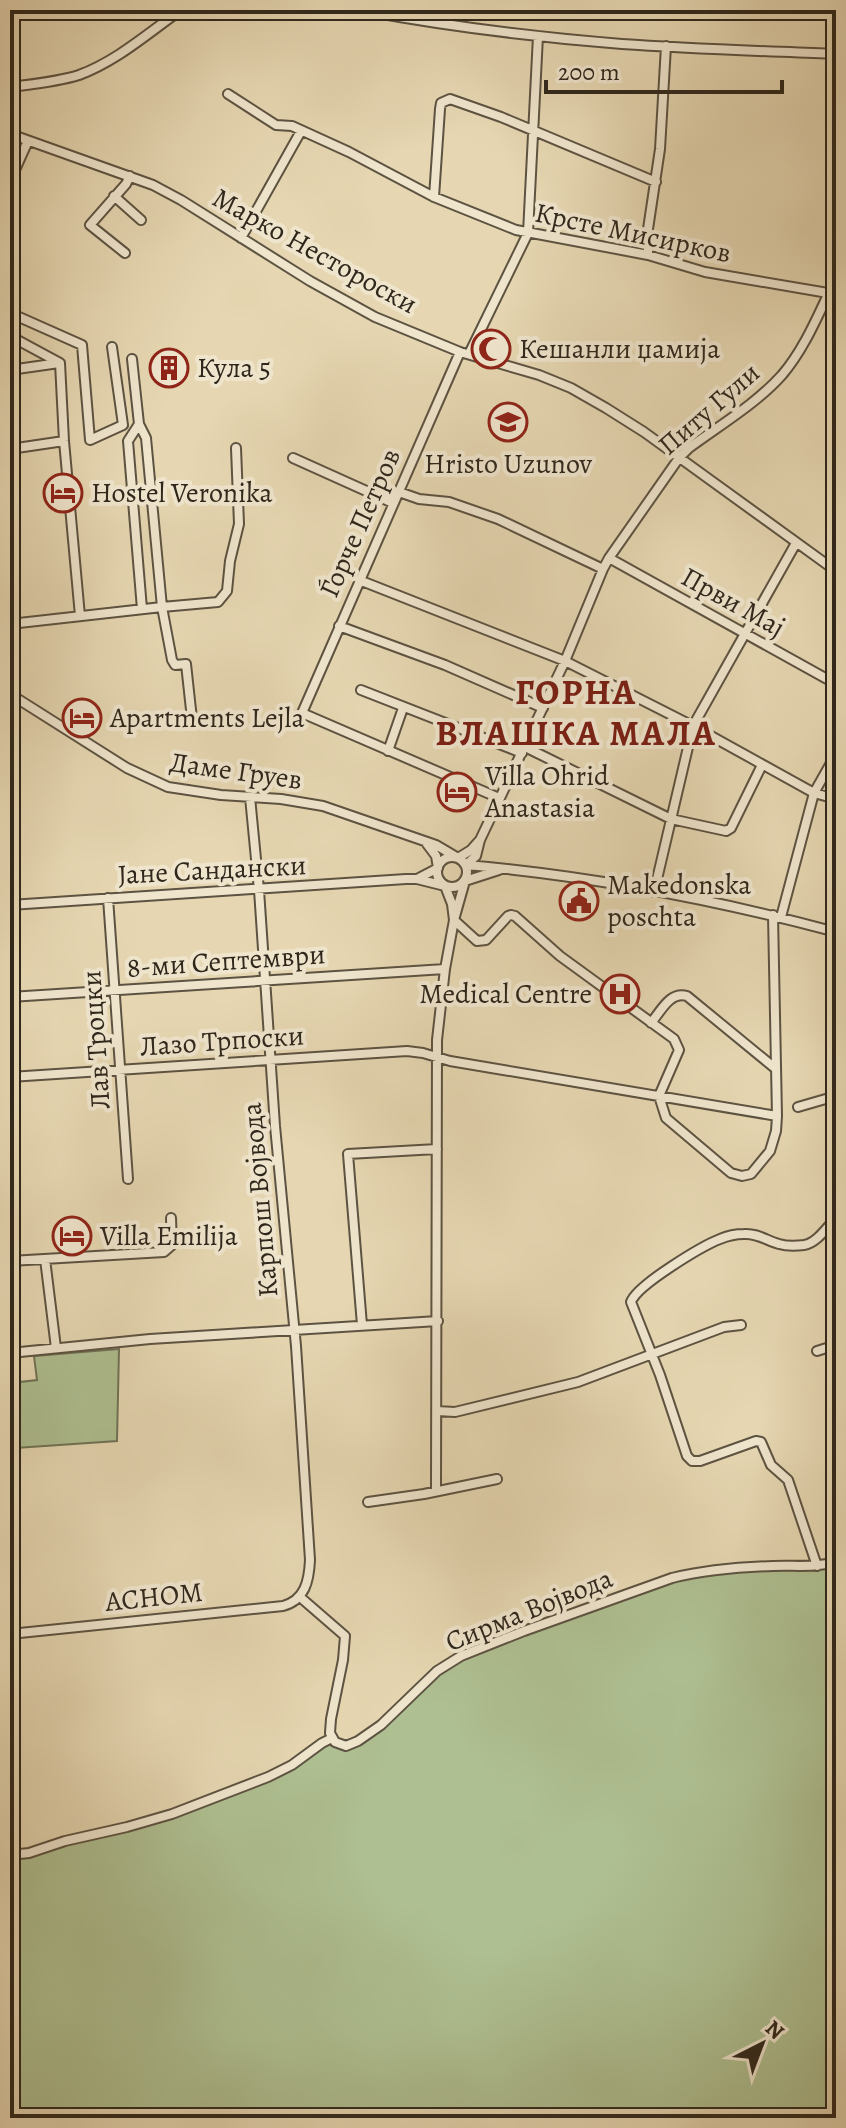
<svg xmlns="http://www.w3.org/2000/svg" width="846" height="2128" font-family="Alegreya,serif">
  <rect width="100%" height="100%" fill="#e6d7b2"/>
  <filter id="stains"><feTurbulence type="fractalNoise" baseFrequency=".0025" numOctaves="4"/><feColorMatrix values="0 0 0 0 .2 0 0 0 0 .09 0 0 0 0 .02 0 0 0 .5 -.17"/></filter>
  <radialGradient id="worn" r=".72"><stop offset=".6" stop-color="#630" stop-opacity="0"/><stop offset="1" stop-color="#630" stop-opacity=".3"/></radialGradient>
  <path fill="#aebf91" stroke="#6e7356" stroke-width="2" d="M119 1349 117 1441 16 1448 11 1383 37 1380 34 1356Z
    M836 1562V2118H10V1855L127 1827 255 1783 332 1738 352 1744 461 1656 672 1578Z"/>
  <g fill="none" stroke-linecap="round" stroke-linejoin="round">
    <defs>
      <path id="minor" d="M360 10C446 26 534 37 622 44 693 49 765 51 836 54
        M10 61 14 86
        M10 87C33 84 57 82 79 75 117 61 148 33 181 10
        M228 94 276 125 292 126 349 152 434 197 516 230 648 255 705 272 828 293
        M10 134 153 185 181 200 310 281 375 317 460 352 539 375 571 388 606 408 644 432 836 571
        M10 181 28 141
        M114 196 141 220
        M434 197 440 109 441 103 450 99 501 117 656 182
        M241 238 301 131
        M125 253 90 225 126 184 130 176
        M648 255V229L660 149 666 46
        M10 313 82 345 90 440 123 425 112 347
        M10 336 60 363 64 441 80 616
        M460 352 302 713 499 798
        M469 354 528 233 538 36
        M10 370 59 363
        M139 424 128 441 142 609
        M10 449 64 441
        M293 458 393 503
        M399 492 419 499 449 502 498 519 603 569
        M609 558 836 684
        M359 580 565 661 693 726 814 793 836 799
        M10 624 162 607 146 438 139 424 132 359
        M339 626 445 665 543 708
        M361 690 522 753
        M10 694 127 768 168 787 221 795 281 799 323 806 436 845 458 858 471 850 479 841
        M192 719 186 664 175 665 172 660 162 607 218 602 227 591 230 561 239 524 236 448
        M525 747 671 819 726 831 731 828 762 765
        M388 751 403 708
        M437 872a15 15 0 1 1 30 0a15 15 0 1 1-30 0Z
        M466 865 476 856 480 840 565 661 603 569 609 558 679 458 689 448C720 425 756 404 782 375 806 347 820 310 836 278
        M467 865C590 876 717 900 836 932
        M417 879 438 868 436 856 427 844
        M654 892 693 726 796 543
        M108 898 128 1179
        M10 905 406 879H417L445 886 452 904 454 920 477 941 486 940 508 916 511 915 515 916 560 956 674 1039 679 1050 659 1096 666 1118 731 1173 742 1176 751 1174 770 1151 776 1131 777 1116
        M781 917 814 793 836 754
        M10 997 445 969
        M651 1023C661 1011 670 991 687 996L776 1069
        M10 1077 407 1051 423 1053 450 1061 777 1116 773 915
        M798 1107 836 1096
        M45 1259 56 1348
        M10 1261 164 1252 172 1245 171 1218
        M362 1325 348 1154 437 1149
        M817 1351 836 1345
        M10 1353 150 1339 438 1321
        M437 1411 455 1412 578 1382 724 1327 741 1325
        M10 1487 12 1551 10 1562
        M436 1491 437 1040 445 969 454 920 465 881 499 870
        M368 1502 424 1494 497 1479
        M817 1566 788 1480 771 1465 761 1442 756 1441 700 1461H692L687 1456 660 1375 631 1302C637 1285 702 1246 720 1239 727 1236 737 1234 744 1234 758 1233 767 1241 779 1244 786 1246 796 1246 804 1245 817 1243 827 1227 836 1218
        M300 1597 345 1636 343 1660 331 1719 330 1733 335 1742 346 1746 358 1741 381 1725 437 1671 461 1656 524 1631 672 1578C705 1570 738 1567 773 1566 794 1565 815 1568 836 1562
        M10 1634 283 1606C305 1600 309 1581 310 1560L296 1346 275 1126 259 890 250 797
        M10 1855 29 1853 65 1841 127 1827 172 1814 268 1777 292 1765 322 1743 332 1738"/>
    </defs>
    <use href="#minor" stroke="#5d5342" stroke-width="12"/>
    <use href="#minor" stroke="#efe5cd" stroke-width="8"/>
  </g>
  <defs>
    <symbol id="mosque-ring" viewBox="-11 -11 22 22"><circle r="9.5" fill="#efe5cd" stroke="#8f2418" stroke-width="1.5"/><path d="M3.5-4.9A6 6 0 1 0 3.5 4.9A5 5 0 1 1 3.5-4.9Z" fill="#8f2418"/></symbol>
    <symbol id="building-ring" viewBox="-11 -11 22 22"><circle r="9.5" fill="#efe5cd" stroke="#8f2418" stroke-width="1.5"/><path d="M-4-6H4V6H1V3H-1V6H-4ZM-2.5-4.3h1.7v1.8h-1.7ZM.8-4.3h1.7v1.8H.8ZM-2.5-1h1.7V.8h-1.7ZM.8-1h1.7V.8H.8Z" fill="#8f2418"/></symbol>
    <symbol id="school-ring" viewBox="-11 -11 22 22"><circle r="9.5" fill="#efe5cd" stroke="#8f2418" stroke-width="1.5"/><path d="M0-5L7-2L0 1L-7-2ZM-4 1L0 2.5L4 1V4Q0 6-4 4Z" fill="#8f2418"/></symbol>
    <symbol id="hotel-ring" viewBox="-11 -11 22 22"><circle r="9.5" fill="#efe5cd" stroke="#8f2418" stroke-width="1.5"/><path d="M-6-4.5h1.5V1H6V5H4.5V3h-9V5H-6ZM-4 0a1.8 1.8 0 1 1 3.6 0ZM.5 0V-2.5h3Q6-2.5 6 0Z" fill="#8f2418"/></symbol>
    <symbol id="civic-ring" viewBox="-11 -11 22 22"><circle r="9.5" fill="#efe5cd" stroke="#8f2418" stroke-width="1.5"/><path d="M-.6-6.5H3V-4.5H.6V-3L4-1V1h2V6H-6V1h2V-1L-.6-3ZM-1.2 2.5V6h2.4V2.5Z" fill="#8f2418"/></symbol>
    <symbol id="hospital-ring" viewBox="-11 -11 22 22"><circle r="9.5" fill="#efe5cd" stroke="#8f2418" stroke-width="1.5"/><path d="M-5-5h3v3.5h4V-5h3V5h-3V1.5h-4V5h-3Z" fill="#8f2418"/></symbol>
  </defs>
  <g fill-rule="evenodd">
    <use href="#mosque-ring" x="469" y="327" width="44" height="44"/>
    <use href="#building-ring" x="147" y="346" width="44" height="44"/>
    <use href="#school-ring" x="486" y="400" width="44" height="44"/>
    <use href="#hotel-ring" x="41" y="471" width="44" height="44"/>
    <use href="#hotel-ring" x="60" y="696" width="44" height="44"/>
    <use href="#hotel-ring" x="435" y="770" width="44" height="44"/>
    <use href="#civic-ring" x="557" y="879" width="44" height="44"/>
    <use href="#hospital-ring" x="598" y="972" width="44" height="44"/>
    <use href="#hotel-ring" x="50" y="1214" width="44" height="44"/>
  </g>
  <g text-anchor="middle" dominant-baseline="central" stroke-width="8" stroke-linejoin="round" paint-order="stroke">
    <g font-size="28" fill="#2f271c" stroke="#efe5cd">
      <text transform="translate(633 233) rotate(12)">Крсте Мисирков</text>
      <text transform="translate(315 251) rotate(29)">Марко Нестороски</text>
      <text transform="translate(709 409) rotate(-41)">Питу Гули</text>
      <text transform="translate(360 523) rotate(-66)">Ѓорче Петров</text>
      <text transform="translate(733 602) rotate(29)">Први Мај</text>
      <text transform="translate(236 771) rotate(8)">Даме Груев</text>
      <text transform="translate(212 870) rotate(-3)">Јане Сандански</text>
      <text transform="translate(226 961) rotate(-4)">8-ми Септември</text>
      <text transform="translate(96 1040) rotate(-94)">Лав Троцки</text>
      <text transform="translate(222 1041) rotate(-4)">Лазо Трпоски</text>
      <text transform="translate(260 1200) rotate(-95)">Карпош Војвода</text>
      <text transform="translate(154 1597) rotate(-6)">АСНОМ</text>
      <text transform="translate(529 1610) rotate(-22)">Сирма Војвода</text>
    </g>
    <g font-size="28" fill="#2f271c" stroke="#efe5cd" text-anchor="start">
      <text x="519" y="349">Кешанли џамија</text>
      <text x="197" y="368">Кула 5</text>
      <text x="508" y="464" text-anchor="middle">Hristo Uzunov</text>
      <text x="91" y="493">Hostel Veronika</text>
      <text x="110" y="718">Apartments Lejla</text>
      <text x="485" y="776">Villa Ohrid<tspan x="485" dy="32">Anastasia</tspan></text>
      <text x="607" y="885">Makedonska<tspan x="607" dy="32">poschta</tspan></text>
      <text x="592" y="994" text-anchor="end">Medical Centre</text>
      <text x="100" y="1236">Villa Emilija</text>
    </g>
    <g font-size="36" font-weight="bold" letter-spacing="2" fill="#7a1f14" stroke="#efe5cd">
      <text x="576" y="691">ГОРНА<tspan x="576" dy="41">ВЛАШКА МАЛА</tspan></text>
    </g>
  </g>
  <rect width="846" height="2128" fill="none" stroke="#e6d7b2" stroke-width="40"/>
  <rect x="12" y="12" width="822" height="2104" fill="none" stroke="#2f271c" stroke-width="4"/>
  <rect x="20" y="20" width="806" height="2088" fill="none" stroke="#2f271c" stroke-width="2"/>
  <g transform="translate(762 2044) rotate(42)" stroke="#efe5cd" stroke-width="6" paint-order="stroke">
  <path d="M0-6L14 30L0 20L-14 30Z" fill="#2f271c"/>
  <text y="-12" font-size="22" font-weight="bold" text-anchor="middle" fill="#2f271c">N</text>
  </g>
  <path d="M546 80v12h236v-12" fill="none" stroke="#2f271c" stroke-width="4"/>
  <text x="558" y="80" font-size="24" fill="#2f271c" stroke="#efe5cd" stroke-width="6" paint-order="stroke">200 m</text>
  <rect width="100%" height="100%" filter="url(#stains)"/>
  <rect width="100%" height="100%" fill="url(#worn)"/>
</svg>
